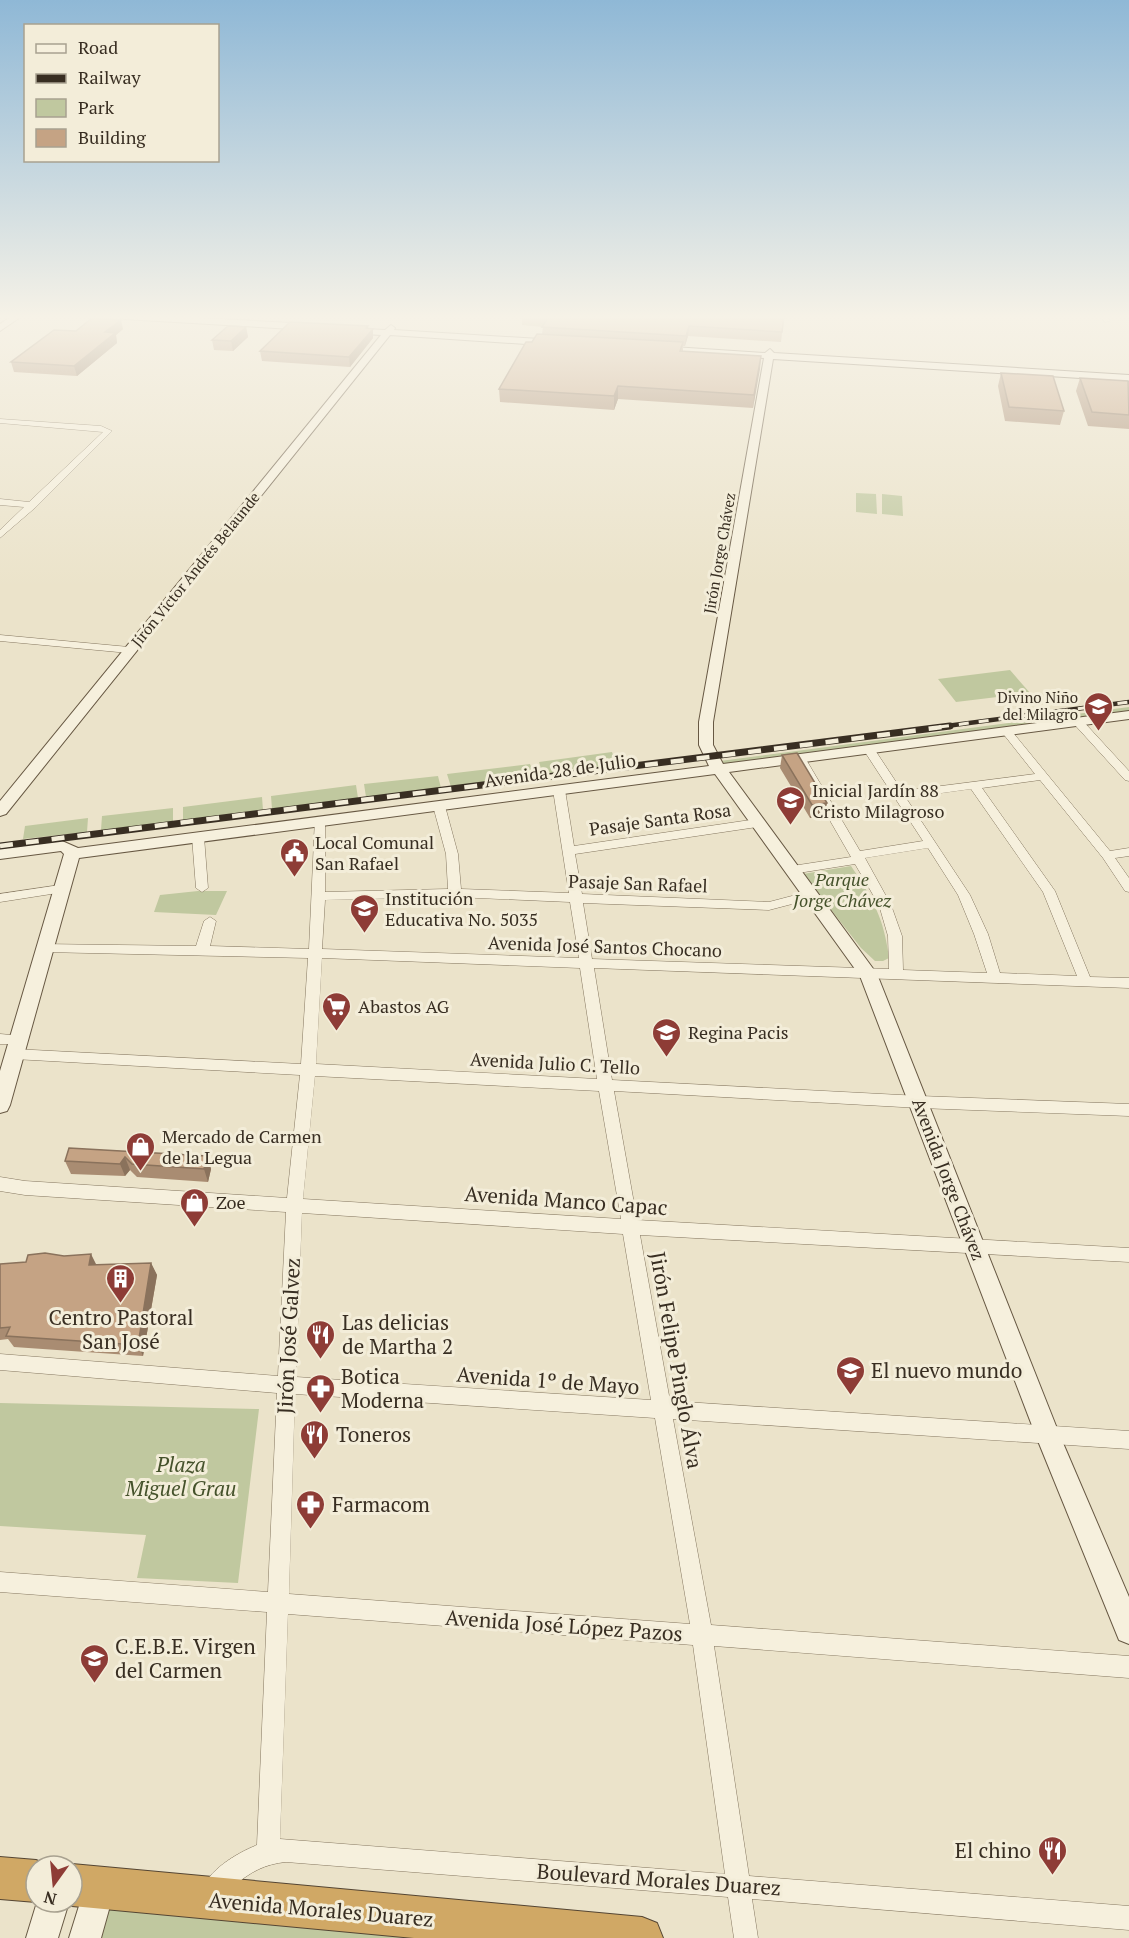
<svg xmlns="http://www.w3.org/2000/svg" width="1129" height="1938" font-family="'PT Serif',serif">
  <rect width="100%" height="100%" fill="#ebe3ca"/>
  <path fill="#c0c89f" d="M856 493 876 494 877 514 856 512Z
    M882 494 902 496 903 516 882 514Z
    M1010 670 1030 693 956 702 938 679Z
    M1129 707V712L722 764 720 761Z
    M612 752 617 766 543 775 539 762Z
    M530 764 535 776 451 787 447 774Z
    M438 776 441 788 366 797 364 784Z
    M356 785 358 798 272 809 271 796Z
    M262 797 263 810 183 820V807Z
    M173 808V822L101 830 102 816Z
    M88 818 87 832 23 839 25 826Z
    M851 866C873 899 884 918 889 958L883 961H875L861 948 803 874Z
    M198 891H227L216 915 154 912 160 895Z
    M0 1403 259 1409 238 1583 137 1578 146 1535 0 1526Z
    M94 1901 495 1938H83Z"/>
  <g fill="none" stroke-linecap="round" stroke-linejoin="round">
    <defs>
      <path id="street" d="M1100 316H1106L1110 321 1105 322Z
        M0 419 101 426 112 431 36 507 0 538V530L24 507 0 505V499L29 502 103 432 0 423Z
        M0 635 129 647 134 650 129 653 0 641Z
        M1078 719 1082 720 1129 771V781L1125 780 1074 724 1073 722Z
        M1006 728 1010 729 1110 851 1129 848V856L1115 858 1129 878V892L1125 891 1103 858 1040 780 982 788 1055 891 1090 977 1129 978V988L594 968 612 1080 920 1096 1129 1104V1116L920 1108 614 1091 637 1220 1129 1248V1262L640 1235 670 1401 1129 1431V1449L673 1419 711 1625 1129 1656V1678L714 1646 749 1876 1129 1906V1930L752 1899 758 1938H734L728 1897 286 1862C265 1864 250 1872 234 1886 227 1893 222 1900 212 1904L204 1900 200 1892C209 1870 235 1854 257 1845L267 1612 0 1592V1572L268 1592 277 1393 0 1370V1354L278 1376 286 1212 25 1195 0 1191V1177L25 1181 287 1198 300 1075 14 1059 9 1058 7 1054 9 1050 14 1049 301 1064 308 958 44 952 39 950 37 947 39 944 196 946 204 921 210 917 216 921 210 946 309 949 315 818H323L325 821V892L448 889 446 854 433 806 439 802 445 806 458 854 461 889 569 893 553 790 559 787 565 790 574 846 757 819 763 823 757 827 575 854 582 894 769 902 811 891 817 895 815 898 769 910 583 903 592 959 889 969 888 936 879 905 855 864 792 874 786 870 792 866 851 857 794 758 800 755 804 756 860 851 923 841 863 749 865 747H873L902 791 1035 774 1001 731ZM971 789 1043 892 1077 976 1000 973 988 934 970 895 906 798ZM928 848 958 895 974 934 987 973 903 970 902 936 891 905 865 858ZM455 897 570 902 579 958 322 949 325 900ZM322 958 580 968 597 1079 316 1064ZM315 1076 599 1091 621 1219 303 1199ZM302 1213 623 1234 651 1400 296 1377ZM295 1394 655 1418 690 1624 289 1594ZM288 1614 693 1645 725 1874 280 1839Z
        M198 833 204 837 208 888 202 892 196 888 192 837Z
        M60 885 64 886 66 889 64 892 0 902V894Z
        M0 1034 23 1036 25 1040 23 1044H0Z"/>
      <path id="secondary" d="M12 316H22L0 331V324Z
        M120 316H166L310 324 314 327 310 330 124 319Z
        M391 325 395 328 394 330 556 340 560 343 556 346 390 335 6 814 0 816V801L381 335 350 333 347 332V328L385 330Z
        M658 346 765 353 770 349 774 353 1129 375V381L773 359 713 722V745L723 764 1129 711V719L729 772 877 974 1060 1436 1129 1597V1644L1119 1640 1036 1436 860 976 715 774 79 858 10 1105 7 1111 0 1113V1071L64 854 61 851 0 859V849L62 841 78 848 709 766 699 745V722L764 358 655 351V347Z
        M99 1872 110 1877 115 1888 101 1938H69L88 1877Z
        M37 1902H69L58 1938H26Z"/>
      <path id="highway" d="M0 1857 36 1860 50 1866H36V1902L0 1899Z
        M72 1864 642 1917 657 1923 663 1938H414L72 1906 63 1902H72V1866H68Z"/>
    </defs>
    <use href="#street" stroke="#857760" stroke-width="1"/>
    <use href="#secondary" stroke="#675843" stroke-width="2"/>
    <use href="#highway" stroke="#544533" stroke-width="2"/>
    <use href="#street" fill="#f6f0dd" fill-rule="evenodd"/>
    <use href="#secondary" fill="#f6f0dd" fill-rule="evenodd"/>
    <use href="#highway" fill="#d0a865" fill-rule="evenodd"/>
    <defs>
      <path id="rail-far1" d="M939 727 1129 702"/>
      <path id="rail" d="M0 846C317 804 634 768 950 726"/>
    </defs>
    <use href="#rail-far1" stroke="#382e22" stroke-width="4.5"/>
    <use href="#rail" stroke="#382e22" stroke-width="7"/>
    <use href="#rail-far1" stroke="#f3edd9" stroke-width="3" stroke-dasharray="10" stroke-linecap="butt"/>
    <use href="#rail" stroke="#f3edd9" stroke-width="4.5" stroke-dasharray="13" stroke-linecap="butt"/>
  </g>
  <path fill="#a98c72" d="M522 316H784L781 342 688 336 685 346H683V352L761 356 753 408 618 399 614 410 500 402 499 389 532 342 542 334 543 327 522 325Z
    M246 327 248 337 233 351 214 350 212 340Z
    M368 328 373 338 350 367 262 361 260 351Z
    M123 329 116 335 117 343 77 376 14 372 11 362 76 331Z
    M1001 373 1064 411 1060 425 1005 421 998 386Z
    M1080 378 1129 382V429L1088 426 1076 391Z
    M782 755 827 803 824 815 810 818 780 768Z
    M69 1148 207 1156 211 1169 208 1182 137 1177 130 1170 125 1176 71 1174 65 1161Z
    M151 1263 157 1275 143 1356 14 1347 8 1339 0 1340V1264L96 1265Z"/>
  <path fill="#8a725c" d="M121 320 123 329 116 335 117 343 77 376 74 366 105 332Z
    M368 326V333L373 329V338L350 367 349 357Z
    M689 326 688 336 685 346 686 336Z
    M246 327 248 337 233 351 231 341Z
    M761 356 760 369 753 408 754 395Z
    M618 386V399L614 410V396Z
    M827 803 824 815 810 818 812 805Z
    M207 1156 211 1169 208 1182 204 1169Z
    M125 1157 130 1170 125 1176 120 1164Z
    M91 1254 97 1266 89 1265Z
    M151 1263 157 1275 143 1356 138 1345Z"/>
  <path fill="#c5a384" stroke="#8a725c" stroke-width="1.5" d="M522 316H784L782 332 689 326 686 336 542 327 548 318Z
    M92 318 121 320 105 332 115 333 74 366 11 362 54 330 76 331Z
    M290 322 368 326 366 328 373 329 349 357 260 351Z
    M228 326 246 327 231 341 212 340Z
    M537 334 683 342 680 351 761 356 754 395 618 386 614 396 499 389 526 342H532Z
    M1001 373 1053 376 1064 411 1009 407Z
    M1080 378 1128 381 1129 415 1092 412Z
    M797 753 827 803 812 805 782 755Z
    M69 1148 207 1156 204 1169 132 1164 125 1157 120 1164 65 1161Z
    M45 1253 64 1256 91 1254 89 1265 151 1263 138 1345 6 1336 10 1327 0 1328V1264L26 1262 28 1255Z"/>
  <linearGradient id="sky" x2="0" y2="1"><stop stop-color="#8fb8d6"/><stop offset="0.54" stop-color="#f6f2e7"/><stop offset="1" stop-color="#f6f2e7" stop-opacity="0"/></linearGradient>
  <rect width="1129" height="587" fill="url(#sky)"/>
  <defs>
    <symbol id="school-pin" viewBox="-11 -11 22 30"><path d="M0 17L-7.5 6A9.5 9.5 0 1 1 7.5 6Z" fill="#8e3c36" stroke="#f3edd9"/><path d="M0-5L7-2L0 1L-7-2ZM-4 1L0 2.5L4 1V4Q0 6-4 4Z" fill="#fff"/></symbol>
    <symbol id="civic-pin" viewBox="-11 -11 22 30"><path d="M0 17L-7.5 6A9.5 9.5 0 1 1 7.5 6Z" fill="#8e3c36" stroke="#f3edd9"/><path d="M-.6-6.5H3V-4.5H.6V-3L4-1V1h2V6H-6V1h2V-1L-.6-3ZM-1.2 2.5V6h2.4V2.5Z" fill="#fff"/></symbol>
    <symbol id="supermarket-pin" viewBox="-11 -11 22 30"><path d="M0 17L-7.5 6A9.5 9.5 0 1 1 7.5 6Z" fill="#8e3c36" stroke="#f3edd9"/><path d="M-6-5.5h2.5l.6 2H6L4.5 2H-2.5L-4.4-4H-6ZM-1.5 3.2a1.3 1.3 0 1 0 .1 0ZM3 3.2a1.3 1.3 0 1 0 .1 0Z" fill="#fff"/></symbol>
    <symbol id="shop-pin" viewBox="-11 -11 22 30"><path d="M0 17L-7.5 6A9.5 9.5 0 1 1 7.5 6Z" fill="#8e3c36" stroke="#f3edd9"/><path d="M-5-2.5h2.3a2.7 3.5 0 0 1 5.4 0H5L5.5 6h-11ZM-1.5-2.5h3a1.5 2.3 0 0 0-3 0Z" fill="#fff"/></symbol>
    <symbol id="building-pin" viewBox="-11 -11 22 30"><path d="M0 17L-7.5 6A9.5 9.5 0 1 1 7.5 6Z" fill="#8e3c36" stroke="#f3edd9"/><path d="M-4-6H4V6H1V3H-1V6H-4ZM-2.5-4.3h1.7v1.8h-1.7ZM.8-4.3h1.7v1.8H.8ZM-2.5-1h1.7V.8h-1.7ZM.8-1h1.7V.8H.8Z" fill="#fff"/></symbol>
    <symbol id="restaurant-pin" viewBox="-11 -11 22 30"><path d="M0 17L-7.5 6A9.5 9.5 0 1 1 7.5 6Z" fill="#8e3c36" stroke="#f3edd9"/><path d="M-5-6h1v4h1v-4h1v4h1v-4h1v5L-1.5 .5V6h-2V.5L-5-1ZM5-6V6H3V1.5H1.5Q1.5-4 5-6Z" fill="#fff"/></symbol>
    <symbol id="pharmacy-pin" viewBox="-11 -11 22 30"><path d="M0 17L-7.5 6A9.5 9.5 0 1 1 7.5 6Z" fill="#8e3c36" stroke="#f3edd9"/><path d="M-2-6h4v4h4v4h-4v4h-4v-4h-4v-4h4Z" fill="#fff"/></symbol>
  </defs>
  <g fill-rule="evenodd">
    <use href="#school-pin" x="1082" y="690" width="33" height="45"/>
    <use href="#school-pin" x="774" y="784" width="33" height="45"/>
    <use href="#civic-pin" x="278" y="836" width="33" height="45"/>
    <use href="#school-pin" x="348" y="892" width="33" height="45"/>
    <use href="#supermarket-pin" x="320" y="990" width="33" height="45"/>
    <use href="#school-pin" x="650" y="1016" width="33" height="45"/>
    <use href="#shop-pin" x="124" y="1130" width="33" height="45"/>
    <use href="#shop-pin" x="178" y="1186" width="33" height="45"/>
    <use href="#building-pin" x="104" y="1262" width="33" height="45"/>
    <use href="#restaurant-pin" x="304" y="1318" width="33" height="45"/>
    <use href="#school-pin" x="834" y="1354" width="33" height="45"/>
    <use href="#pharmacy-pin" x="304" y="1372" width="33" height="45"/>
    <use href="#restaurant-pin" x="298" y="1418" width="33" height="45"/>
    <use href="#pharmacy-pin" x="294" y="1488" width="33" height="45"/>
    <use href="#school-pin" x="78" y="1642" width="33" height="45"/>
    <use href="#restaurant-pin" x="1036" y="1834" width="33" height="45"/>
  </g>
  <g text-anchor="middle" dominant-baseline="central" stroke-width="6" stroke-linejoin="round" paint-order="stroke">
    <g font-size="15" fill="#382e22" stroke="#f3edd9">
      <text transform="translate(719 553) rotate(-80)">Jirón Jorge Chávez</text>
      <text transform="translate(195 569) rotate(-51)">Jirón Victor Andrés Belaunde</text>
    </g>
    <g font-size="15" fill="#382e22" stroke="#f3edd9" text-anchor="end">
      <text x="1078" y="697">Divino Niño<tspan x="1078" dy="17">del Milagro</tspan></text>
    </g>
    <g font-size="18" fill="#382e22" stroke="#f3edd9">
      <text transform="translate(560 770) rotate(-8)">Avenida 28 de Julio</text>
      <text transform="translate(660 819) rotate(-8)">Pasaje Santa Rosa</text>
      <text transform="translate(638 883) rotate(2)">Pasaje San Rafael</text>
      <text transform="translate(605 946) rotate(2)">Avenida José Santos Chocano</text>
      <text transform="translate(555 1063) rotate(3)">Avenida Julio C. Tello</text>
      <text transform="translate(949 1179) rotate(69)">Avenida Jorge Chávez</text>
    </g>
    <g font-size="18" fill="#382e22" stroke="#f3edd9" text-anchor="start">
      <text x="812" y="790">Inicial Jardín 88<tspan x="812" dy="21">Cristo Milagroso</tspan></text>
      <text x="315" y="842">Local Comunal<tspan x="315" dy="21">San Rafael</tspan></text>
      <text x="385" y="898">Institución<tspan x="385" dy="21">Educativa No. 5035</tspan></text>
      <text x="358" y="1006">Abastos AG</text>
      <text x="688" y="1032">Regina Pacis</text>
      <text x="162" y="1136">Mercado de Carmen<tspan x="162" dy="21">de la Legua</tspan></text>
      <text x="216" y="1202">Zoe</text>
    </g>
    <g font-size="18" font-style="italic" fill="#45522b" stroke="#f3edd9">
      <text x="842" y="879">Parque<tspan x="842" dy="21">Jorge Chávez</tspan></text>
    </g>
    <g font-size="21" fill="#382e22" stroke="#f3edd9">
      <text transform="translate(566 1200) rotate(4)">Avenida Manco Capac</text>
      <text transform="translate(288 1336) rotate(-87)">Jirón José Galvez</text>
      <text transform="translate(677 1360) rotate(80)">Jirón Felipe Pinglo Álva</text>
      <text transform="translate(548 1380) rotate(4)">Avenida 1º de Mayo</text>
      <text transform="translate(564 1625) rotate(4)">Avenida José López Pazos</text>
      <text transform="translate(659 1879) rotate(4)">Boulevard Morales Duarez</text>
      <text transform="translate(321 1909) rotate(5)">Avenida Morales Duarez</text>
    </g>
    <g font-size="21" fill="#382e22" stroke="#f3edd9" text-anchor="start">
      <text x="121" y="1317" text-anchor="middle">Centro Pastoral<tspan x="121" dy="24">San José</tspan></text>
      <text x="342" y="1322">Las delicias<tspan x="342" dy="24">de Martha 2</tspan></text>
      <text x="871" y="1370">El nuevo mundo</text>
      <text x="341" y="1376">Botica<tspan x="341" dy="24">Moderna</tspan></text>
      <text x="336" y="1434">Toneros</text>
      <text x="332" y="1504">Farmacom</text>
      <text x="115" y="1646">C.E.B.E. Virgen<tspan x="115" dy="24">del Carmen</tspan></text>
      <text x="1031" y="1850" text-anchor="end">El chino</text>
    </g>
    <g font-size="21" font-style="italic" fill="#45522b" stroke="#f3edd9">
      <text x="181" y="1464">Plaza<tspan x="181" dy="24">Miguel Grau</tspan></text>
    </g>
  </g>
  <rect x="24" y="24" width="195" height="138" fill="#f3edd9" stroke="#a8a190" stroke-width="1.5"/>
  <rect x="36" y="44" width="30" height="9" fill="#f6f0dd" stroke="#a8a190" stroke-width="1.5"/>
  <text x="78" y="54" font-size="18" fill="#382e22">Road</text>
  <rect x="36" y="74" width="30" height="9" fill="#382e22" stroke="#a8a190" stroke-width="1.5"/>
  <text x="78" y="84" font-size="18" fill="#382e22">Railway</text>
  <rect x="36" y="99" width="30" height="18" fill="#c0c89f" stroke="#a8a190" stroke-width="1.5"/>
  <text x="78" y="114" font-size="18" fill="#382e22">Park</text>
  <rect x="36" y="129" width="30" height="18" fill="#c5a384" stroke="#a8a190" stroke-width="1.5"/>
  <text x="78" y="144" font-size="18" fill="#382e22">Building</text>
  <g transform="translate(54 1884) rotate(195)"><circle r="28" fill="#f3edd9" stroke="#a8a190" stroke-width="1.5"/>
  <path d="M0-4.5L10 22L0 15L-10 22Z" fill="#8e3c36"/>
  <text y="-9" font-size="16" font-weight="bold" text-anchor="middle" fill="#382e22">N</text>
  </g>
</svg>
